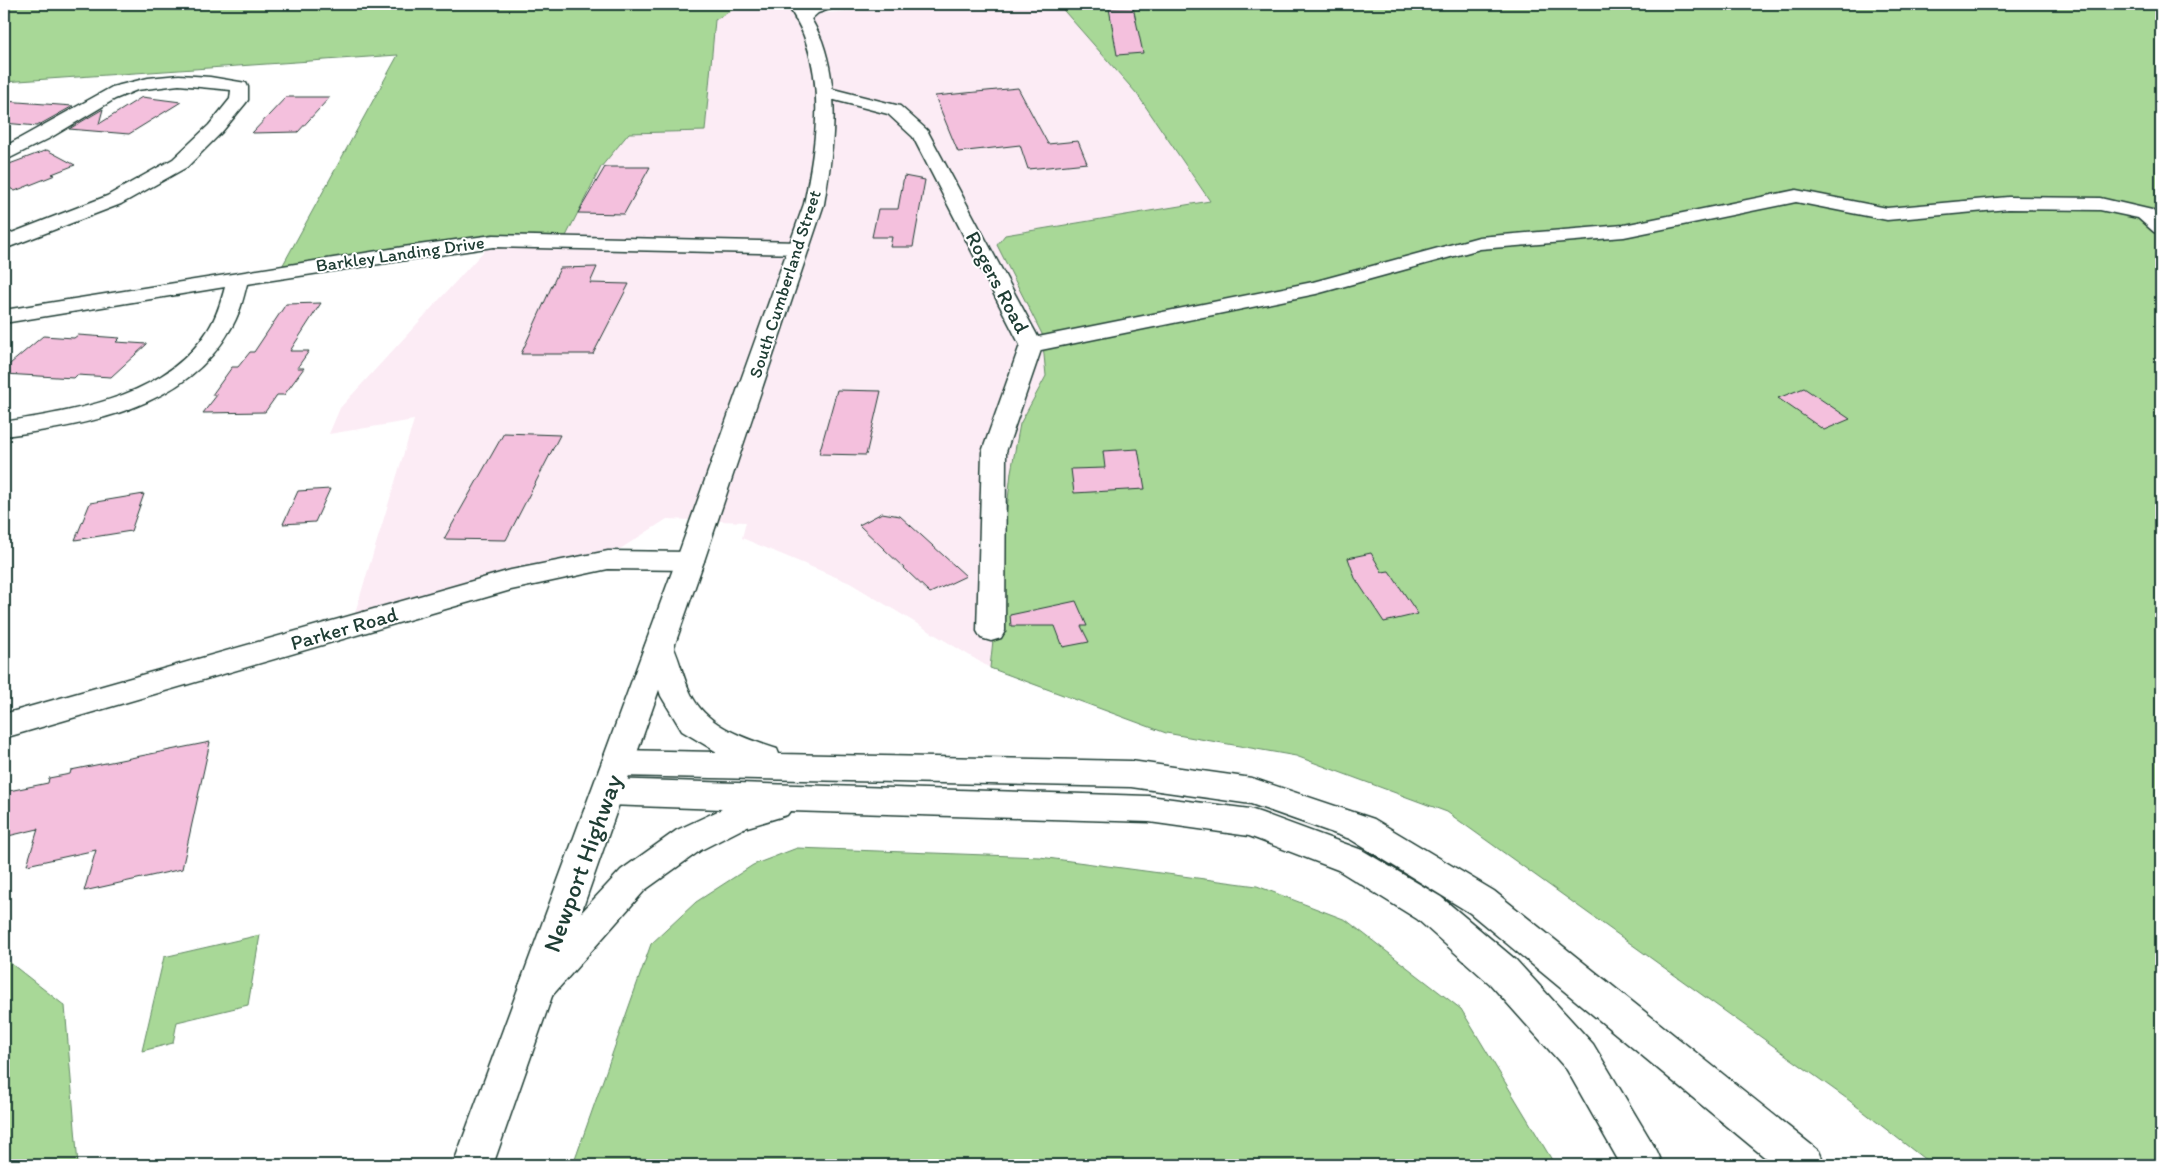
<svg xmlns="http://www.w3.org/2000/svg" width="2165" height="1169" font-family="Itim,sans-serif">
  <rect width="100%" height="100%" fill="#fff"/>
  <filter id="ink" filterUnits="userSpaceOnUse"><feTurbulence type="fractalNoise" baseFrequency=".02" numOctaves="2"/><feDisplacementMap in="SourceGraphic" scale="10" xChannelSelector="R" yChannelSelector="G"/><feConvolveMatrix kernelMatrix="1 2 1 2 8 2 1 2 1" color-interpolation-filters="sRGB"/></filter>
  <g filter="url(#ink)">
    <path fill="#fcecf5" d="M742 4H818L823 13 973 4H1058L1137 94 1210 202 1005 235 997 245 1042 334 1046 376 1020 424 1011 472 990 668 850 583 742 538 746 522 667 519 620 549 577 557 354 616 414 420 329 434 340 408 493 241 563 242 601 167 629 133 705 131 715 19Z"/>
    <path fill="#a8d897" stroke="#648a66" d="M4 4H742L715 20 705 131 629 133 601 167 563 242 493 241 279 272 398 55 4 82Z
      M1058 4H2161V1165H1932L1846 1098 1447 812 1296 756 1166 733 990 668 1011 472 1020 424 1046 376 1042 334 997 245 1005 235 1210 201 1137 94Z
      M797 848 1040 857 1257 886 1346 920 1461 1009 1555 1165H573L651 944 696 902 753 865Z
      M260 935 248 1005 177 1022 173 1043 142 1051 164 957Z
      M4 958 65 1006 78 1165H4Z"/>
    <path fill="#f4c0dd" stroke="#1f3d34" d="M1133 7 1143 53 1117 55 1109 8Z
      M1018 88 1048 144 1078 141 1087 163 1028 169 1020 145 958 152 935 96Z
      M142 97 181 102 129 134 69 129 103 109 99 124Z
      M286 97H330L298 132 252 133Z
      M4 101 73 106 37 126 4 123Z
      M47 150 75 165 52 174 55 175 15 191 4 185V166Z
      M605 167H650L624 214 578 213Z
      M904 176 925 180 913 247H890L892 237H872L878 209H898Z
      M597 267 590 283 629 284 593 354H521L560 268Z
      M321 303 290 351H309L297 368H304L284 395H277L265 412 203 413 217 395H212L232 367H238L250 352H254L286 304Z
      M78 335 120 338 116 342 147 344 111 377 77 375 74 378 4 374V369L43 336 74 338Z
      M1804 388 1850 419 1824 430 1778 398Z
      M837 390 881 391 866 455 819 454Z
      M504 433 560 435 506 540 444 539Z
      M1138 449 1145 489 1074 493 1071 469 1105 468 1103 451Z
      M330 489 315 522 283 524 298 491Z
      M144 494 131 531 75 540 90 503Z
      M882 513 900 516 966 576 930 593 859 525Z
      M1371 553 1382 572 1389 571 1418 614 1384 622 1355 578 1348 558Z
      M1076 601 1087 626H1081L1089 642 1063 647 1055 626H1011L1010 615Z
      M210 742 182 869 84 891 96 850 27 865 38 829 4 837V792L48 783 49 778 70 774 71 770Z"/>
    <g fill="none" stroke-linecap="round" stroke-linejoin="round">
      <defs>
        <path id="minor" d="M817 4H839L836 7 818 13 808 22H798L795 19C801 11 808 7 817 4Z
          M179 75 210 77 246 83 248 87V100L245 104 221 133 187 167 121 204 4 249V236L107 196 173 159 209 125 230 99 231 90 179 85 137 90 115 99 50 138 10 158 4 159V147L112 87 148 78Z
          M825 87 900 106 927 130 1038 337 1313 282 1479 237 1624 225 1796 190 1887 208 2008 197 2100 198 2152 210 2161 218V234L2154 232 2138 218 2100 210 2008 209 1887 220 1796 202 1624 237 1480 249 1316 294 1041 350 1006 452 1005 631 1001 638 991 641 981 638 977 631 982 452 1020 345 913 137 888 114 819 96 816 92 819 88Z
          M493 235 800 242 807 244 810 248 807 252 800 254 493 247 247 284C243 300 239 316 230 330 186 408 85 426 4 436V422C76 410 165 398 208 330 216 318 221 302 225 287L4 323V310L403 247Z
          M608 551 690 552 700 554 704 561 700 568 690 570 608 569 511 590 4 738V714L511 570Z"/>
        <path id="major" d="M787 4H803C809 16 817 28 822 41 841 94 833 151 824 204L704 561 493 1165H453L676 561 804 204C815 151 824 94 806 42 802 28 794 16 787 4Z"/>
        <path id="highway" d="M659 635 669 638C679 655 682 675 690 692 705 726 744 738 777 749L779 754 1131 761 1252 778 1374 819 1494 891 1819 1151 1825 1165H1774L1470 913 1350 839 1251 804 1131 787 618 776 607 772 602 763 607 754 618 750 717 752 682 731 661 696 645 646 649 638Z
          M607 779 1149 796 1250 809 1262 813 1362 850 1441 897 1516 960 1593 1044 1657 1151 1663 1165H1621L1567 1070 1490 984 1417 919 1338 870 1249 836 1149 822 790 811 787 815 744 828 701 850 645 890 550 998 537 1003 524 998 519 986 524 974 621 870 677 830 722 809 607 805 596 801 591 792 596 783Z"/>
      </defs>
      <use href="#minor" stroke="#1f3d34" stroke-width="3"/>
      <use href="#major" stroke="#1f3d34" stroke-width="3"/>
      <use href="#highway" stroke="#1f3d34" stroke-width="3"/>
      <use href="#minor" fill="#fff" fill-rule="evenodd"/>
      <use href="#major" fill="#fff" fill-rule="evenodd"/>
      <use href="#highway" fill="#fff" fill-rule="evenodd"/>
    </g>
  </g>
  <g text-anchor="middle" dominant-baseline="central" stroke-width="4" stroke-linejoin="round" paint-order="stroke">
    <g font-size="18" fill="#1f3d34" stroke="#fff">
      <text transform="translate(400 254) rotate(-8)">Barkley Landing Drive</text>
      <text transform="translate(785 284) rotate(-72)">South Cumberland Street</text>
    </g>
    <g font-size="21" fill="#1f3d34" stroke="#fff">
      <text transform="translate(998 282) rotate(62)">Rogers Road</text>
      <text transform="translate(344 628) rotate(-16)">Parker Road</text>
    </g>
    <g font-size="25" fill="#1f3d34" stroke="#fff">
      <text transform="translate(582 863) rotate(-70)">Newport Highway</text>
    </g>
  </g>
  <rect width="2165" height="1169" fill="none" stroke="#fff" stroke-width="20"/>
  <rect x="10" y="10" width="2145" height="1149" fill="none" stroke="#1f3d34" stroke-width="2" filter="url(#ink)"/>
</svg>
